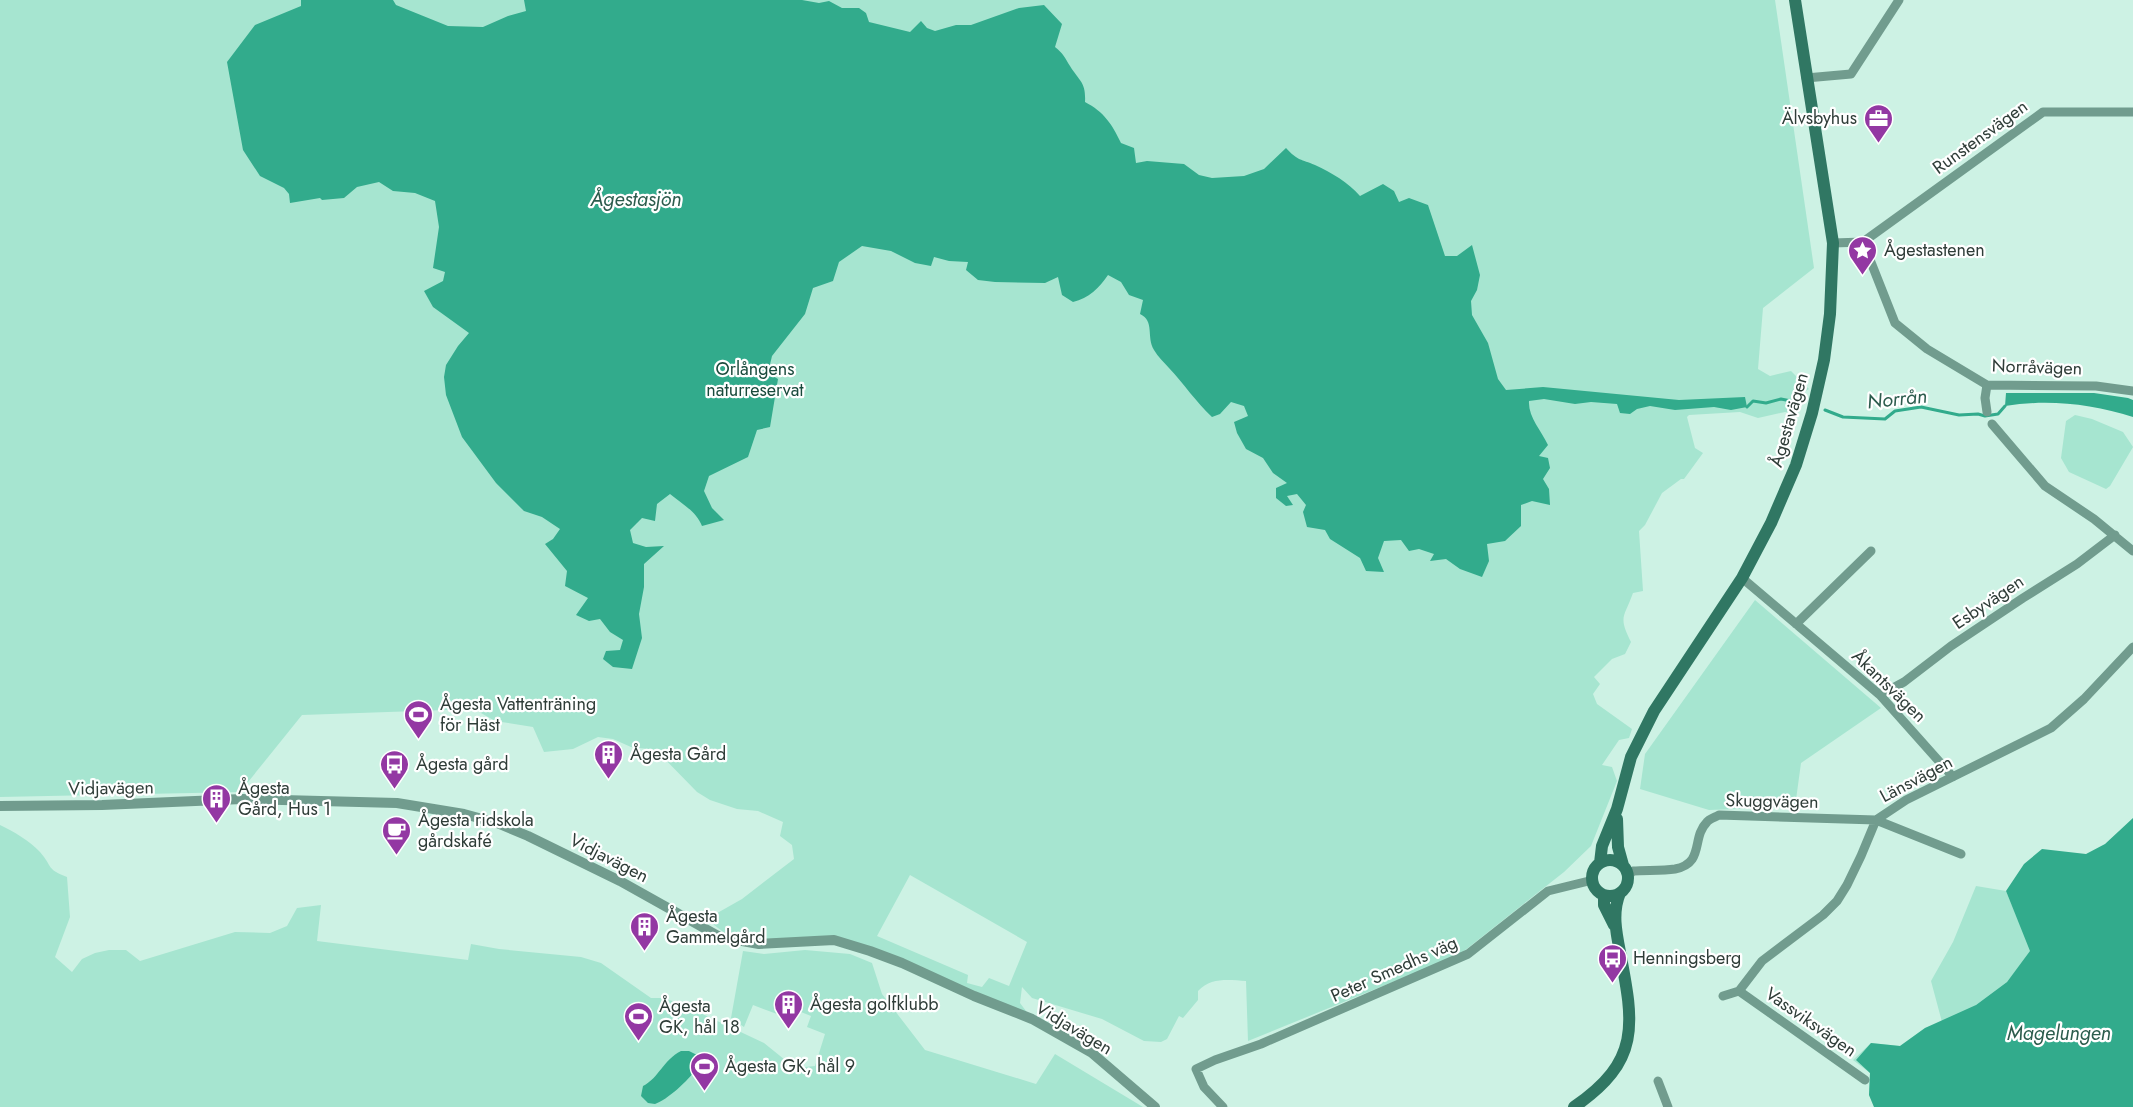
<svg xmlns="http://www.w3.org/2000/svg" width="2133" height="1107" font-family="Jost,sans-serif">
  <rect width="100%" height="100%" fill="#cdf2e4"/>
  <path fill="#a6e5d0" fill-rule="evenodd" d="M0 0H1775L1814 268 1763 308 1758 369 1770 376 1791 371 1809 389 1797 396 1793 413 1785 412 1758 418 1740 412 1689 415 1687 417 1695 448 1703 453 1684 479H1681L1662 493 1645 525 1639 531 1643 591 1633 593C1624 618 1618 616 1631 642L1625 654 1612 659 1594 677 1600 684 1593 694 1597 704 1632 729 1629 738 1619 740 1602 765 1612 767 1617 781 1591 846 1564 872 1459 955 1248 1041 1246 981C1229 980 1211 977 1198 991V1000L1183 1018 1179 1016 1167 1039 1161 1042 1144 1041 1102 1019 1032 998 1022 987 1020 1003 1032 1019 834 940H734L714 925 712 916 742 899 794 859 792 845 780 836 783 822 758 811 737 809 710 800 697 792 656 750 631 747 613 739 598 737 573 749 544 752 533 727 495 721 474 709 302 715 240 792 0 797ZM910 875 1027 942 1009 986 989 978 982 987 967 983 968 975 877 936Z
    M2075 415 2092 419 2123 432 2133 447 2110 486 2106 489 2069 472 2061 458 2066 421Z
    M1755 600 1881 708 1801 763 1795 807 1709 810 1640 789 1645 754Z
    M0 825C13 831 30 841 40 852 53 867 46 869 67 877L70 917 55 957 72 972 82 959 95 953 109 950H126L140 961 235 932 270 933 287 926 297 908 321 905 317 941 468 960 471 944 499 949 581 957 601 963 651 998H660L677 1002 764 1043 795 1068 815 1066 825 1034 807 1027 811 1016 781 1004 777 1014 753 1005 744 1027 731 1018 743 951 764 954 805 950 850 954 872 963 882 994 925 1050 1036 1084 1055 1054 1143 1107H0Z
    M1976 886 2006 891 2031 951 2007 982 1976 1005 1874 1107 1869 1095 1870 1073 1853 1060 1871 1043 1900 1046 1925 1028 1942 1022 1931 981 1953 942Z"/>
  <path fill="#32ab8c" d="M301 0H393L396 5 448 26 483 27 508 16 526 11 524 0H802L819 3 829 1 842 8H859L866 13 869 22 910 32 921 21 927 28 935 31 956 25H971L1019 8 1044 5 1062 24 1055 47C1063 53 1065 58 1070 66 1080 82 1086 82 1085 102 1104 112 1112 124 1121 143L1134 148 1136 163 1147 161 1184 164 1199 175 1212 178 1244 176 1264 169 1286 148C1298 161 1301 159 1315 165 1332 173 1348 182 1360 196L1383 184 1394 191 1399 202 1409 198 1428 205 1445 256H1457L1472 245 1480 275 1477 290 1471 301 1472 315 1488 343 1498 379 1506 390 1543 387 1679 400 1745 397 1747 407 1731 410 1714 407 1675 410 1650 406 1637 409 1630 414 1620 413 1617 404 1591 402 1575 404 1544 399 1529 401C1528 417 1541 430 1548 445L1539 456 1548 458 1550 468 1543 479 1549 489 1550 505 1532 501 1521 505V526L1505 541 1487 544 1489 561 1482 577 1460 569 1446 559 1430 561 1434 554 1419 549 1409 551 1401 540 1384 541 1378 558 1384 572 1366 571 1360 558 1330 539 1325 530 1307 527 1303 512 1306 505 1297 494 1287 496 1293 505 1286 506 1276 498V488L1287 483 1273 473 1263 458 1246 449 1237 433 1234 422 1248 416 1244 406 1231 402 1220 414 1212 417C1196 402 1184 384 1169 368 1164 362 1158 357 1154 350 1146 337 1155 321 1140 314L1143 300 1129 295 1121 282 1108 275C1099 288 1089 298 1073 302L1062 295 1058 277 1045 283 995 282 978 280 966 270 968 262 949 261 934 257 931 266 915 263 891 251 862 246 839 262 833 281 813 288 805 314 772 356 768 373 778 379 770 427 757 430 748 457 709 476 704 491 712 508 724 520 702 526C696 511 682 504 670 494L657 504 655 521 642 518 630 530 633 543 646 547 664 546 644 564V587L639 614 642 638 632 669 613 667 603 659 606 651 620 650 623 640 610 632 600 619 589 621 576 615 588 598 565 586 567 571 545 544 553 539 560 529 542 517 524 511 496 483 462 437 446 395 444 377 446 365 458 346 469 333 433 307 424 291 443 281 445 272 433 268 439 227 435 201 415 193 393 191 379 182 357 187 344 198 322 200 320 198 290 203 289 194 284 188 260 176 243 150 227 62 255 25 301 6Z
    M2006 393H2094L2128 398 2133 400V417C2092 404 2048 399 2005 406Z
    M2133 818V1107H1874L1869 1095 1870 1073 1856 1060 1871 1043 1900 1046 1925 1028 1976 1005 2007 982 2030 951 2006 891 2024 864 2042 849 2086 854 2105 844Z
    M681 1051H689L697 1055C698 1060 698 1064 696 1069 689 1080 667 1100 655 1104L648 1103 641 1096 643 1086C659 1078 663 1060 681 1051Z"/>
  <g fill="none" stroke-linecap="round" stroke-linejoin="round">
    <path stroke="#32ab8c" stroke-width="3" d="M1747 407 1753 401 1766 403 1781 399 1801 403
      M1825 410 1843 417 1885 419 1895 411 1921 407 1959 415 1978 414 1985 416 1998 414 2005 406"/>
    <path stroke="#719c8e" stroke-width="9" d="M1806 78 1851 74 1899 0
      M1863 242 1895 323 1927 349 1987 385 2096 386 2133 391
      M1863 242 2043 112H2133
      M1833 243 1863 242
      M1987 412 1985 398 1987 385
      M1992 424 2045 486 2094 519 2133 551
      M1742 578 1880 695 1953 777
      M1796 624 1871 551
      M1880 695 1904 682 1951 646 2023 598 2077 564 2115 535
      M1628 876 1633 871C1646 870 1662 871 1675 869 1705 863 1691 838 1707 822 1709 819 1716 817 1719 815L1876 820 1961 854
      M1739 991 1865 1080
      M1723 996 1739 991 1762 961 1823 915 1837 901 1847 885 1861 856 1876 820 1906 800 2051 728 2084 699 2133 647
      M1658 1081 1668 1107
      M1223 1107 1204 1087 1196 1069 1215 1060 1261 1044 1468 954 1548 891 1593 880"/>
    <path stroke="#719c8e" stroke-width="10" d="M0 806 102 805 242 799 397 803 464 814 497 823 528 836 620 881 720 937 759 944 834 940 870 951 902 963 974 996 1032 1019 1092 1053 1155 1107"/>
    <path stroke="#307763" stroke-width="12" d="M1617 819 1618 847 1623 865
      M1592 878a18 18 0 1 1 36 0a18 18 0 1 1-36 0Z
      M1600 863 1602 846 1617 809 1631 757 1654 711 1742 578 1771 523 1796 465 1812 413 1824 360 1830 314 1833 243 1795 0
      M1604 895V905L1614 925
      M1574 1107C1641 1061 1634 1025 1620 952 1616 932 1612 912 1620 893"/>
  </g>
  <defs>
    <symbol id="office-pin" viewBox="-11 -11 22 30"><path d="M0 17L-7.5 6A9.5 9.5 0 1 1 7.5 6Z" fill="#9338a3" stroke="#fff"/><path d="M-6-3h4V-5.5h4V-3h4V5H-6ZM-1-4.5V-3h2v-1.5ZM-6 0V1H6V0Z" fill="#fff"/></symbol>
    <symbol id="sight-pin" viewBox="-11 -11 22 30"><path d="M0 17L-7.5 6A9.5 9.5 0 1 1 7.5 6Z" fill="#9338a3" stroke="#fff"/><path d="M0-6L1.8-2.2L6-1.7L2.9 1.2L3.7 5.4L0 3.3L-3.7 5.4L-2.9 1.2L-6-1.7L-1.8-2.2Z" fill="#fff"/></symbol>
    <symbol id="stadium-pin" viewBox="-11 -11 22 30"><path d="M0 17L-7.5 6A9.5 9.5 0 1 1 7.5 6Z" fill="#9338a3" stroke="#fff"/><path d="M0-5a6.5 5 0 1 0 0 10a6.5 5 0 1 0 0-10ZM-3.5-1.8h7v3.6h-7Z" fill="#fff"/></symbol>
    <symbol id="building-pin" viewBox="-11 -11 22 30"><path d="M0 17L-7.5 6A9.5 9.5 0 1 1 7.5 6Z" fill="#9338a3" stroke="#fff"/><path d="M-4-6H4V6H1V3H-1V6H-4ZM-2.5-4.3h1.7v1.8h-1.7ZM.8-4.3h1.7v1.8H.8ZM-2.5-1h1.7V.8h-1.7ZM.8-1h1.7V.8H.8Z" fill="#fff"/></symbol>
    <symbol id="bus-pin" viewBox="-11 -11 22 30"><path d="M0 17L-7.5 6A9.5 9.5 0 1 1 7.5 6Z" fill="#9338a3" stroke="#fff"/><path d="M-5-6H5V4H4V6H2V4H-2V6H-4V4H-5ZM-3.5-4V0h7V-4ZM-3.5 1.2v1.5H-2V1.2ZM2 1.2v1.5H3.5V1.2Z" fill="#fff"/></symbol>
    <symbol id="cafe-pin" viewBox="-11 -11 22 30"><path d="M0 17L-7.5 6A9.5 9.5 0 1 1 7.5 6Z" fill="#9338a3" stroke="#fff"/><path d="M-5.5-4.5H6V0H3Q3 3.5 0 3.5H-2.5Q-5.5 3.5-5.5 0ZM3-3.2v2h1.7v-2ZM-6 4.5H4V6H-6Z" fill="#fff"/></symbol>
  </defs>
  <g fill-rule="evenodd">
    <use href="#office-pin" x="1862" y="102" width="33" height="45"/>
    <use href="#sight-pin" x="1846" y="234" width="33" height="45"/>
    <use href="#stadium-pin" x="402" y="698" width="33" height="45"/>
    <use href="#building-pin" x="592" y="738" width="33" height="45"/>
    <use href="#bus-pin" x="378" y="748" width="33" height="45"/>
    <use href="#building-pin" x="200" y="782" width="33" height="45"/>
    <use href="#cafe-pin" x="380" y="814" width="33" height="45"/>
    <use href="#building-pin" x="628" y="910" width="33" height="45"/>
    <use href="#bus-pin" x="1596" y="942" width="33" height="45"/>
    <use href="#building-pin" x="772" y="988" width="33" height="45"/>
    <use href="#stadium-pin" x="622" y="1000" width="33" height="45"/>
    <use href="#stadium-pin" x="688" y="1050" width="33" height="45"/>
  </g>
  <g text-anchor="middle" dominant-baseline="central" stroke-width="4.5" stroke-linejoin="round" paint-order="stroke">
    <g font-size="18" fill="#2f3d38" stroke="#fff" text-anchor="start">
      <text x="1857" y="118" text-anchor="end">Älvsbyhus</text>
      <text x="1884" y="250">Ågestastenen</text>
      <text x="440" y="704">Ågesta Vattenträning<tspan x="440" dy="21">för Häst</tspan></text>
      <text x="630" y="754">Ågesta Gård</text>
      <text x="416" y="764">Ågesta gård</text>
      <text x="238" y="788">Ågesta<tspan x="238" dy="21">Gård, Hus 1</tspan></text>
      <text x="418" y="820">Ågesta ridskola<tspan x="418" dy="21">gårdskafé</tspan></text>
      <text x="666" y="916">Ågesta<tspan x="666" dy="21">Gammelgård</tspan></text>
      <text x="1633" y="958">Henningsberg</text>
      <text x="810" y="1004">Ågesta golfklubb</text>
      <text x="659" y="1006">Ågesta<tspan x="659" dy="21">GK, hål 18</tspan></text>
      <text x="725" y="1066">Ågesta GK, hål 9</text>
    </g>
    <g font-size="18" fill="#2f3d38" stroke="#fff">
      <text transform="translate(1980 137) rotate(-36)">Runstensvägen</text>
      <text transform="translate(2037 367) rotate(2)">Norråvägen</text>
      <text transform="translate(1789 420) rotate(-74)">Ågestavägen</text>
      <text transform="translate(1988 602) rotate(-34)">Esbyvägen</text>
      <text transform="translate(1889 686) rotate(44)">Åkantsvägen</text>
      <text transform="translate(1916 779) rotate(-28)">Länsvägen</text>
      <text transform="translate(111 788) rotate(-1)">Vidjavägen</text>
      <text transform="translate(1772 801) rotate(1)">Skuggvägen</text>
      <text transform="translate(609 858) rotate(27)">Vidjavägen</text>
      <text transform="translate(1394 969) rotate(-24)">Peter Smedhs väg</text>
      <text transform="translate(1811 1022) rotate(35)">Vassviksvägen</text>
      <text transform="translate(1074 1028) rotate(31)">Vidjavägen</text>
    </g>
    <g font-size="18" fill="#194a3c" stroke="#fff">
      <text x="755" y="369">Orlångens<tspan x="755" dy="21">naturreservat</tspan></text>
    </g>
    <g font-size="20" font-style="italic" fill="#2c5c4d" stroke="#fff">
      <text x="636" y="199">Ågestasjön</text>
      <text transform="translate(1897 399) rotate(-6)">Norrån</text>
      <text x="2059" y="1033">Magelungen</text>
    </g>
  </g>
</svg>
